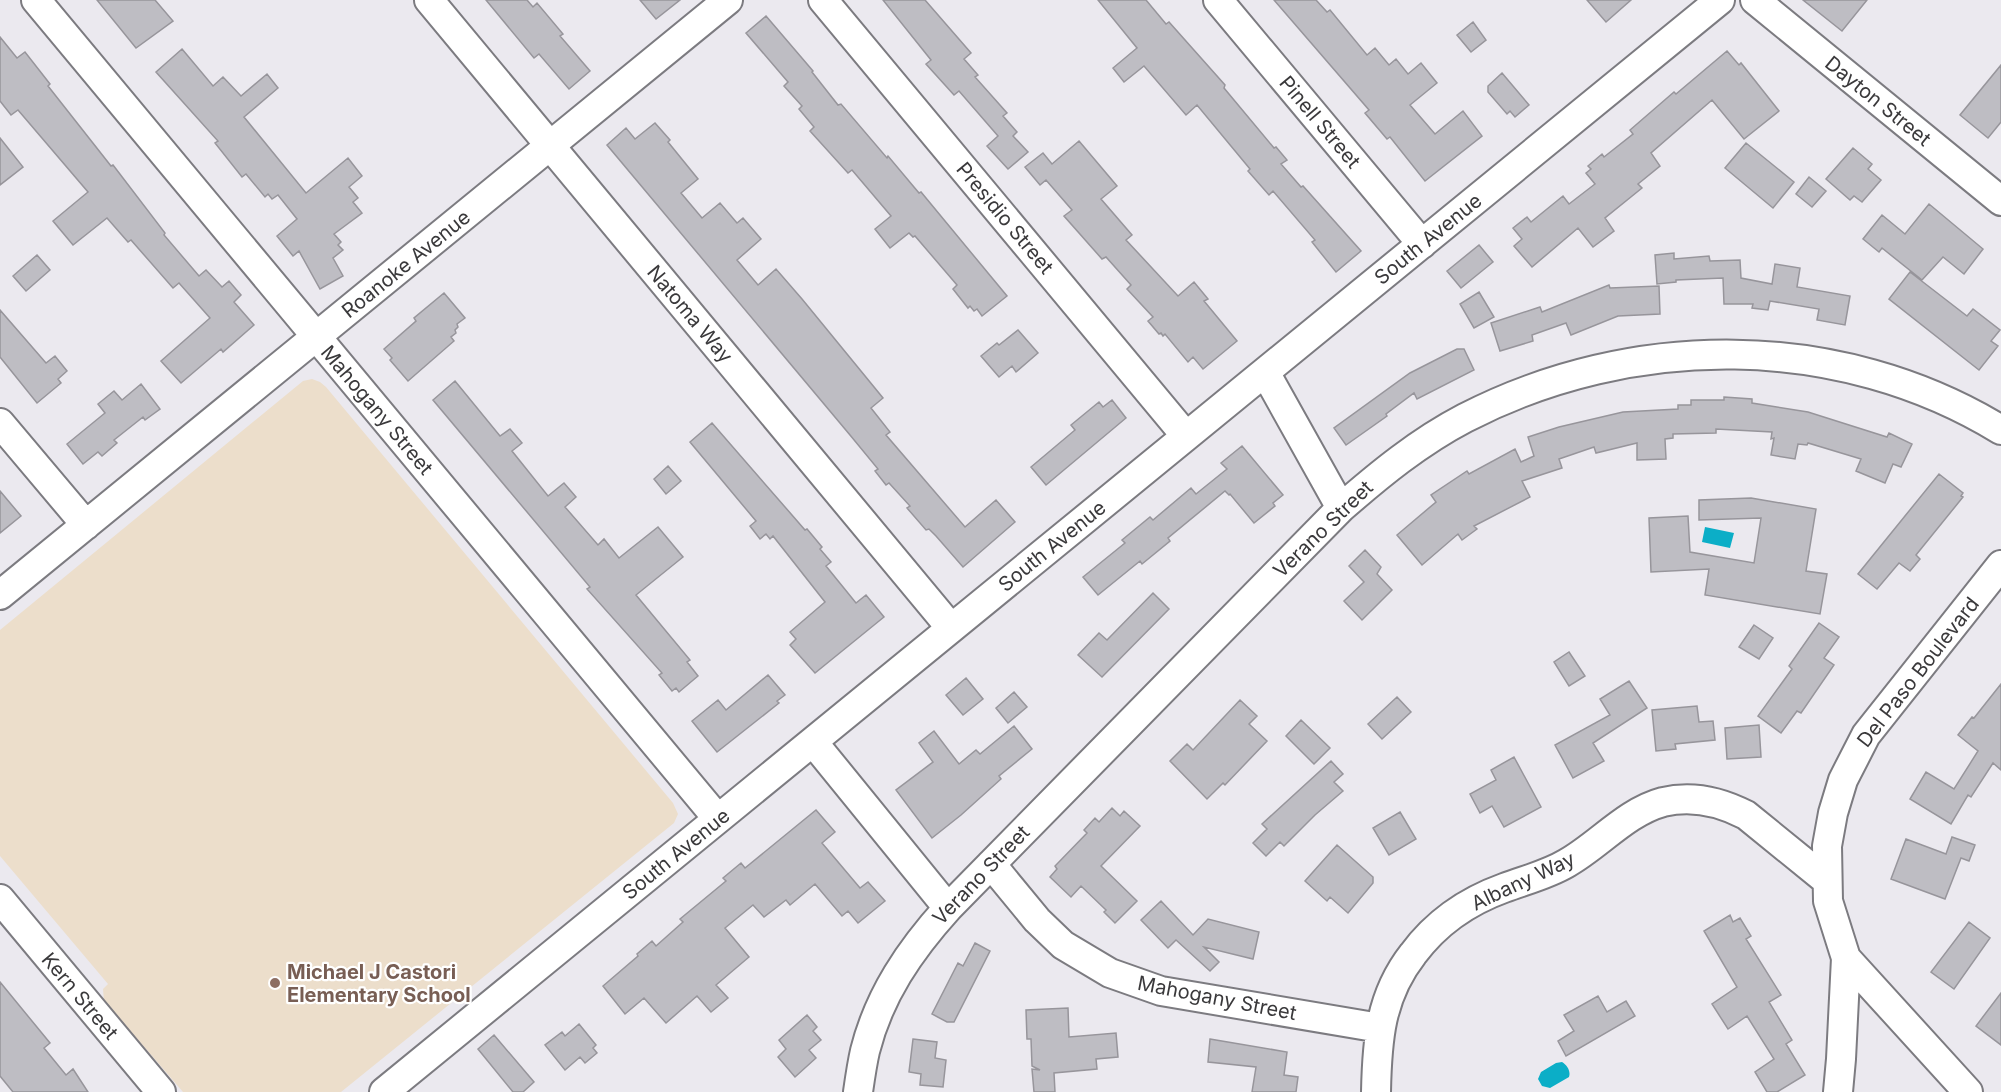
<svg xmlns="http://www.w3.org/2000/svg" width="2001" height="1092" font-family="Inter,sans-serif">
  <rect width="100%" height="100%" fill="#ebe9ef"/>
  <path fill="#ecdecb" d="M312 379 320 382 326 387 673 803 678 814 674 823 341 1092H183L108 1005 107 1006 104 1002 103 989 108 984 0 856V630L303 381Z"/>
  <path fill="#0baec7" d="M1705 527 1734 533 1730 548 1702 542Z
    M1562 1062C1567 1065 1571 1071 1569 1077L1550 1088 1542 1086 1538 1079 1541 1072 1556 1063Z"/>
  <path fill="#bebdc3" stroke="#97959b" stroke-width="1.5" d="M97 0H155L173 21 136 48Z
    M486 0H527L533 7 537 3 563 34 560 36 590 71 569 89 539 54 534 58Z
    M640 0H680L656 19Z
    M883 0H925L971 53 964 59 978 75 975 77 1007 113 1003 116 1017 132 1013 136 1028 152 1008 169 987 146 998 136 959 91 954 95 926 64 931 60Z
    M1098 0H1146L1166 24 1169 22 1225 85 1224 88 1274 148 1276 147 1287 160 1281 164 1301 187 1303 186 1361 251 1336 272 1312 242 1315 240 1273 191 1269 195 1248 171 1250 169 1197 105 1186 115 1144 66 1124 82 1113 68 1137 48Z
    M1274 0H1316L1327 12 1330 10 1367 55 1375 48 1389 65 1396 59 1408 74 1421 63 1437 83 1410 105 1435 134 1463 111 1482 136 1425 181 1390 137 1387 139 1365 113 1369 110Z
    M1587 0H1631L1606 22Z
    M1803 0H1867L1842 31Z
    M766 16 813 71 812 72 838 105 841 104 887 158 888 156 919 193 921 192 1007 296 982 316 977 309 974 311 970 306 968 308 953 289 957 285 915 236 913 237 909 233 890 248 875 229 891 216 852 170 848 173 810 131 814 127 799 109 802 106 784 86 788 82 746 33Z
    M1473 22 1486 40 1471 52 1457 35Z
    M0 37 17 58 25 52 50 84 48 86 111 166 113 165 165 233 164 235 199 276 206 270 222 287 229 281 241 295 234 302 254 325 223 352 221 349 181 383 161 361 210 318 179 283 173 288 131 240 128 242 107 218 73 245 53 221 88 192 18 110 11 115 0 101Z
    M182 49 213 86 223 77 241 96 267 74 278 88 244 117 306 193 348 158 362 176 349 187 358 198 353 202 362 213 334 234 341 242 338 245 343 250 333 258 343 276 320 289 299 251 293 256 277 236 297 219 278 195 272 199 268 194 265 197 246 174 242 177 215 143 218 141 156 72Z
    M1727 51 1739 65 1741 63 1779 111 1744 139 1712 100 1651 153 1660 166 1638 184 1642 188 1605 218 1614 231 1593 247 1578 228 1532 267 1514 246 1522 239 1513 228 1527 217 1531 222 1563 196 1569 204 1595 184 1586 173 1591 169 1588 166 1602 154 1604 157 1633 134 1630 130 1674 92 1676 94Z
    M2001 65V122L1988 138 1960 115Z
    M1502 73 1529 105 1515 117 1510 111 1507 114 1488 92V86Z
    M655 123 670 140 668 142 698 179 681 193 702 218 720 203 737 223 743 218 761 239 737 260 758 285 776 269 802 299 883 398 871 408 890 432 886 435 965 527 996 500 1015 522 963 567 936 536 929 529 926 530 907 508 910 506 889 483 886 485 875 471 878 469 850 435 607 145 626 128 635 139Z
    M0 138 23 167 0 185Z
    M1079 141 1117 186 1101 199 1132 235 1126 240 1178 296 1194 282 1208 299 1204 301 1237 341 1203 369 1193 357 1188 362 1165 334 1163 336 1161 333 1159 334 1148 321 1153 317 1127 289 1131 285 1106 257 1102 259 1064 216 1072 210 1046 180 1040 185 1025 167 1043 153 1052 164Z
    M1746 143 1794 182 1773 208 1725 168Z
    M1853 148 1872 164 1868 169 1881 180 1862 202 1854 196 1850 200 1826 179Z
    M1809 177 1826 191 1812 207 1796 194Z
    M1929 204 1983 249 1964 274 1943 257 1922 280 1882 248 1879 252 1863 239 1882 215 1905 234Z
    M1479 245 1493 262 1461 288 1447 271Z
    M1674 253V259L1709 256 1710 261 1740 260 1741 278 1772 284 1775 264 1800 268 1797 287 1850 296 1845 325 1817 320 1819 309 1770 301 1768 310 1752 308 1753 304H1724L1723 278 1676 280V282L1657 284 1655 255Z
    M37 255 50 270 26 291 13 276Z
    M1910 272 1967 316 1973 309 2000 330 1991 341 1998 346 1979 370 1889 299Z
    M1609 285 1610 288 1659 286 1660 314 1618 316 1571 335 1566 323 1532 335 1533 341 1500 351 1491 323 1540 307 1542 312Z
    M1479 292 1494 317 1474 328 1460 304Z
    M444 293 465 318 457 324 458 327 455 330 456 333 451 337 454 341 408 381 390 360 392 358 384 349 416 321 414 318Z
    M0 310 46 363 55 356 67 371 58 379 61 383 37 403 0 357Z
    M1018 330 1038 353 1016 372 1012 366 999 377 981 356 997 343 999 345Z
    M1457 349H1464L1474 370 1417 399 1414 393 1386 414 1387 416 1346 445 1334 428 1410 373Z
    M455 381 500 436 510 429 522 443 512 451 548 496 564 483 576 497 565 507 598 545 604 539 619 558 658 527 683 557 636 595 690 660 687 662 698 676 679 692 676 688 672 691 659 675 662 673 587 589 590 587 433 400Z
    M141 384 160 409 145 420 143 417 114 440 117 443 102 456 98 452 83 464 67 444 105 413 98 404 114 391 122 400Z
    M1724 397 1752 399V403L1808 412 1887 437 1889 433 1912 444 1901 467 1893 464 1885 483 1856 471 1861 459 1808 443 1807 445 1798 444 1795 459 1771 455 1774 438 1771 439 1772 432 1716 429V433L1673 434V438L1665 439 1666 459 1637 460V443L1596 453 1594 447 1559 459 1562 468 1522 481 1530 497 1474 526 1477 529 1462 540 1458 534 1422 565 1397 535 1436 502 1431 495 1467 471 1469 474 1515 449 1521 462 1534 456 1528 437 1559 427 1623 412 1678 409V405H1691V400H1724Z
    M1112 400 1126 418 1046 485 1031 467 1075 430 1071 425 1099 402 1103 407Z
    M712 423 805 530 807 529 822 547 820 549 831 562 826 566 856 603 866 595 884 617 815 673 790 645 796 639 790 632 825 602 773 536 770 539 766 534 760 539 750 526 756 521 690 442Z
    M1242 446 1283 495 1273 503 1275 506 1254 523 1230 494 1229 495 1225 491 1168 538 1170 541 1142 564 1140 561 1098 595 1083 577 1125 543 1122 540 1150 517 1153 520 1191 488 1196 494 1227 469 1221 463Z
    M668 466 681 481 666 494 654 479Z
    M1939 474 1963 493 1961 496 1963 497 1916 555 1920 559 1910 571 1899 563 1877 589 1858 574Z
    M0 491 21 516 0 533Z
    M1751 498 1816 509 1806 571 1827 574 1820 614 1705 595 1709 569 1651 572 1649 518 1688 516 1690 552 1754 563 1761 518 1699 520V500Z
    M1365 550 1381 567 1377 574 1392 590 1362 620 1344 601 1364 582 1349 566Z
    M1153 593 1169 609 1102 677 1078 655 1099 633 1107 640Z
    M1819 623 1839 637 1824 658 1834 665 1801 713 1797 711 1781 733 1758 716 1792 669 1789 666Z
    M1754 625 1773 638 1759 659 1739 647Z
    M1569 652 1585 676 1569 686 1554 662Z
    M768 675 785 695 777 701 779 703 717 752 692 721 718 700 726 710Z
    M966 678 983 699 963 715 946 695Z
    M1629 681 1647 708 1593 743 1604 761 1573 778 1555 745 1610 715 1600 699Z
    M2001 684V770L1993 763 1971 797 1968 795 1951 824 1910 799 1926 772 1954 789 1978 751 1958 735 1972 717 1974 718Z
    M1014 692 1027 707 1008 723 996 708Z
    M1397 697 1411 712 1382 739 1368 724Z
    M1240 700 1257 716 1249 724 1267 741 1225 785 1223 783 1207 799 1170 761 1187 744 1193 750Z
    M1697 706 1699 722 1713 721 1715 740 1675 744 1676 749 1656 751 1652 710Z
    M1301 720 1330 748 1314 764 1286 736Z
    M1759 725 1761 757 1727 759 1725 728Z
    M1014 726 1032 749 999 776 1001 779 961 815 932 838 896 790 933 762 919 743 934 731 959 764 976 750 980 754Z
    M1514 757 1541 807 1504 827 1492 806 1480 813 1470 794 1496 780 1491 770Z
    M1331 761 1343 774 1334 782 1343 791 1315 815 1284 846 1280 842 1266 856 1253 843 1267 829 1262 824Z
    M1112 808 1120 816 1124 811 1140 826 1101 866 1137 901 1115 923 1104 912 1106 910 1081 886 1071 897 1050 877 1057 869 1055 866 1087 833 1084 830 1095 818 1099 822Z
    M816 810 835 832 822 843 860 888 868 882 885 901 858 923 848 911 842 916 815 884 790 905 786 900 764 917 753 905 725 928 749 957 716 985 728 998 711 1012 697 996 666 1023 644 998 625 1014 603 986 638 956 637 954 652 941 656 946 683 922 680 919 726 881 723 878 741 863 745 868Z
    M1400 812 1416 839 1389 855 1373 828Z
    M1952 837 1975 845 1969 861 1961 858 1945 899 1891 879 1906 839 1946 854Z
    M1337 845 1373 877V883L1348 913 1330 897 1327 901 1305 881Z
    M1161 901 1193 935 1208 919 1259 932 1253 959 1204 947 1219 962 1210 971 1176 940 1168 948 1141 920Z
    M1730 915 1733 922 1740 918 1751 936 1746 939 1781 995 1769 1002 1792 1040 1786 1044 1805 1075 1777 1092H1767L1755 1072 1774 1059 1747 1016 1728 1029 1712 1004 1737 987 1704 931Z
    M1969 922 1990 938 1954 989 1931 972Z
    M975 943 990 951 954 1022H947L932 1014 958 963 963 966Z
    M0 982 50 1043 44 1048 66 1075 73 1069 88 1092H13L0 1076Z
    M2001 993V1045L1976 1026Z
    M1598 996 1607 1012 1626 1001 1635 1016 1566 1056 1558 1041 1574 1031 1564 1015Z
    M1068 1008 1069 1037 1116 1033 1118 1057 1096 1059 1097 1069 1054 1073 1055 1092H1034L1032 1069 1040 1070 1032 1066 1031 1039H1027L1026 1010Z
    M807 1015 817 1027 813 1031 821 1040 809 1050 816 1058 795 1077 778 1057 786 1049 779 1040Z
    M579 1024 596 1045 593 1048 597 1053 585 1063 580 1057 565 1070 545 1045 562 1032 565 1036Z
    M494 1035 534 1082 523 1092H513L478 1049Z
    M913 1039 937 1042 935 1058 946 1060 943 1087 920 1085 921 1074 909 1072Z
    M1210 1039 1287 1052 1284 1075 1298 1077 1296 1092H1252L1256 1067 1208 1062Z"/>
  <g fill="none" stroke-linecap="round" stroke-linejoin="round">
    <defs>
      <path id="minor" d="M36 0 718 819
        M429 0 951 628
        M823 0 1186 436
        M1218 0 1422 244
        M1755 0 2001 201
        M1265 372 1341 508
        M0 423 86 525
        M0 595 728 0
        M813 742 948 908
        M991 864 1037 920 1063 945 1110 973 1161 991 1380 1028
        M0 899 161 1092
        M384 1092 1720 0
        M858 1092C860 1078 862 1064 865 1051 879 995 910 950 948 908L1341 508C1380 474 1419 442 1465 418 1632 332 1839 331 2001 430
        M1376 1092C1377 1041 1380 996 1413 954 1436 923 1468 901 1504 888 1525 880 1547 875 1567 863 1599 845 1626 812 1663 802 1692 795 1719 801 1746 815L1826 880
        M1838 1092 1841 1059 1846 958
        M1968 1092 1846 958 1828 901 1827 846 1833 813 1843 780 1866 735 2001 565"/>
    </defs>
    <use href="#minor" stroke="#7c7b80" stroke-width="32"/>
    <use href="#minor" stroke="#fff" stroke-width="28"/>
  </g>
  <circle fill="#8d6e63" stroke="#fff" stroke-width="2" cx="275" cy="983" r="6"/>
  <g text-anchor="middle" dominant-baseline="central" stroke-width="4.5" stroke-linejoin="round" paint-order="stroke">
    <g font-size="20" fill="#3a393b" stroke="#fff">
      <text transform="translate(1878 101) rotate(39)">Dayton Street</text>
      <text transform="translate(1320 122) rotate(50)">Pinell Street</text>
      <text transform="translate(1005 218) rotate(50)">Presidio Street</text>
      <text transform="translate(1428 239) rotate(-39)">South Avenue</text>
      <text transform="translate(406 264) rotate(-39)">Roanoke Avenue</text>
      <text transform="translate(690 314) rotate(50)">Natoma Way</text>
      <text transform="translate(377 410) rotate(50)">Mahogany Street</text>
      <text transform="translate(1323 529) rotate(-44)">Verano Street</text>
      <text transform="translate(1052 546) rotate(-39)">South Avenue</text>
      <text transform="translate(1918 672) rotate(-52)">Del Paso Boulevard</text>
      <text transform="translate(676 854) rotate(-39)">South Avenue</text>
      <text transform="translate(981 875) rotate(-46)">Verano Street</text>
      <text transform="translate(1523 881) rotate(-25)">Albany Way</text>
      <text transform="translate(80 996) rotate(50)">Kern Street</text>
      <text transform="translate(1217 998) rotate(11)">Mahogany Street</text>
    </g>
    <g font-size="20" font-weight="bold" fill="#785e54" stroke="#fff" text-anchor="start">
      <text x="287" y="972">Michael J Castori<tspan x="287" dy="23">Elementary School</tspan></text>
    </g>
  </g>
</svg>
